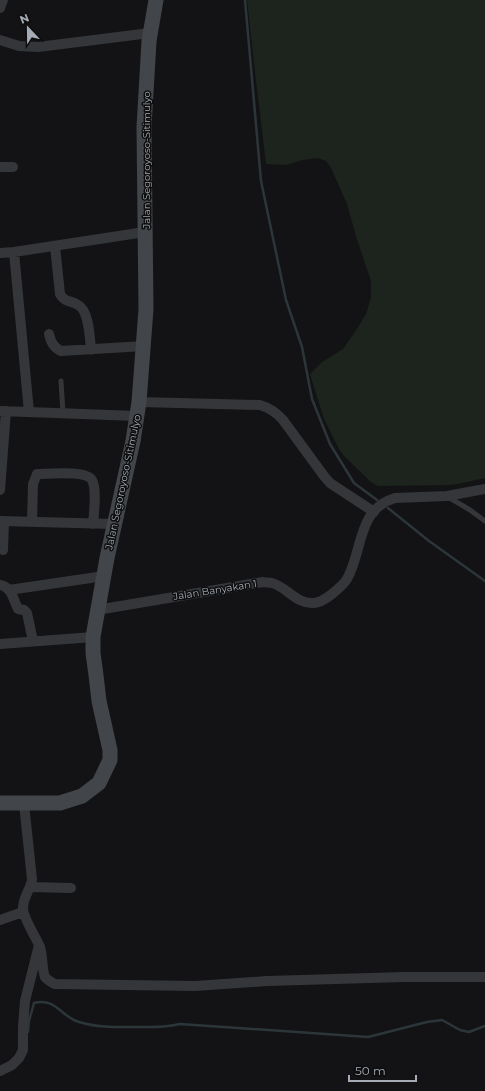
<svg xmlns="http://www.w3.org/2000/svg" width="485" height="1091" font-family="Montserrat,sans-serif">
  <rect width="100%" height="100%" fill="#131315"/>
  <path fill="#1d241d" d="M247 0H485V478L458 484 448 485 378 486 371 482 344 456 339 449 324 419 310 374 322 362 343 349 357 329 366 314 371 298V281L356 236 347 204 331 168 326 161 318 158 302 160 286 165 266 164 255 72Z"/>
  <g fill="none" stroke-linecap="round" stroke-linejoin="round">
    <path stroke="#2c363a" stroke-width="2.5" d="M245 0 261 181 286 300 302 347 312 399 330 444 354 483 377 500
      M388 508 429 541 485 581
      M28 1032 29 1021 34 1003C56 997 61 1017 79 1022 98 1028 118 1027 137 1027 153 1027 165 1028 180 1024L368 1037 427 1022 442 1020 460 1030 469 1032 485 1026"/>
    <path stroke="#343639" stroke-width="5" d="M61 381 63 413
      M448 497 470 510 485 521"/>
    <path stroke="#343639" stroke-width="10" d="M0 8 3 0
      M0 40 19 46 38 47 150 33
      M0 167H13
      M55 246 60 294C65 303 71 300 78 305 89 310 90 339 91 350
      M14 252 29 412
      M0 253 14 252 145 232
      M49 334C51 342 53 347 61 351L144 346
      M139 402 260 405C270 408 276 412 283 420L324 476 330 483 374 512
      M0 411 137 416
      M0 490 6 411
      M0 521 114 524
      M32 522 33 484 37 474C48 474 86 470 92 480 97 489 94 513 93 524
      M3 550 4 521
      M0 585C12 587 13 599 18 609L24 610 27 613 33 641
      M9 590 104 576
      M97 610 263 582C265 583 269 582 272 583 287 587 296 604 313 603 319 603 327 598 332 594 337 590 344 584 347 579 363 551 357 509 395 498L447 496 485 489
      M0 644 93 637
      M24 804 32 879C31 889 23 897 23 908 23 918 36 937 40 947 43 956 42 971 45 977 48 981 51 982 55 984L195 986 267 981 404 977H485
      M31 887 71 888
      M0 920 23 912
      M0 1071 12 1065 19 1058 23 1050V1027L25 1001 39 945"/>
    <path stroke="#424549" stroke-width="15" d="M0 803H60L82 796 99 783 110 760V750L99 701 96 675 93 653V637L107 558 133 441 139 402 146 309 144 127 149 41 156 0"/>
  </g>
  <g text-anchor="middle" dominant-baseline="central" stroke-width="3" stroke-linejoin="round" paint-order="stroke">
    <g font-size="10" fill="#a5acb5" stroke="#0e0e0f">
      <text transform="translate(146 160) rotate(-90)">Jalan Segoroyoso-Sitimulyo</text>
      <text transform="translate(123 482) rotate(-78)">Jalan Segoroyoso-Sitimulyo</text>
      <text transform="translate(215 590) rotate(-9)">Jalan Banyakan 1</text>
    </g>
  </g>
  <g transform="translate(28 28) rotate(338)" stroke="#0e0e0f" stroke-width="3" paint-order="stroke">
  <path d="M0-3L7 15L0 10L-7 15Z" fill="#a5acb5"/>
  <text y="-6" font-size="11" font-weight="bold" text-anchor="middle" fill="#a5acb5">N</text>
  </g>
  <path d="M349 1075v6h67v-6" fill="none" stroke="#a5acb5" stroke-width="2"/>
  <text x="355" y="1075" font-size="12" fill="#a5acb5" stroke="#0e0e0f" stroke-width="3" paint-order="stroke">50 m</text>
</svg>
